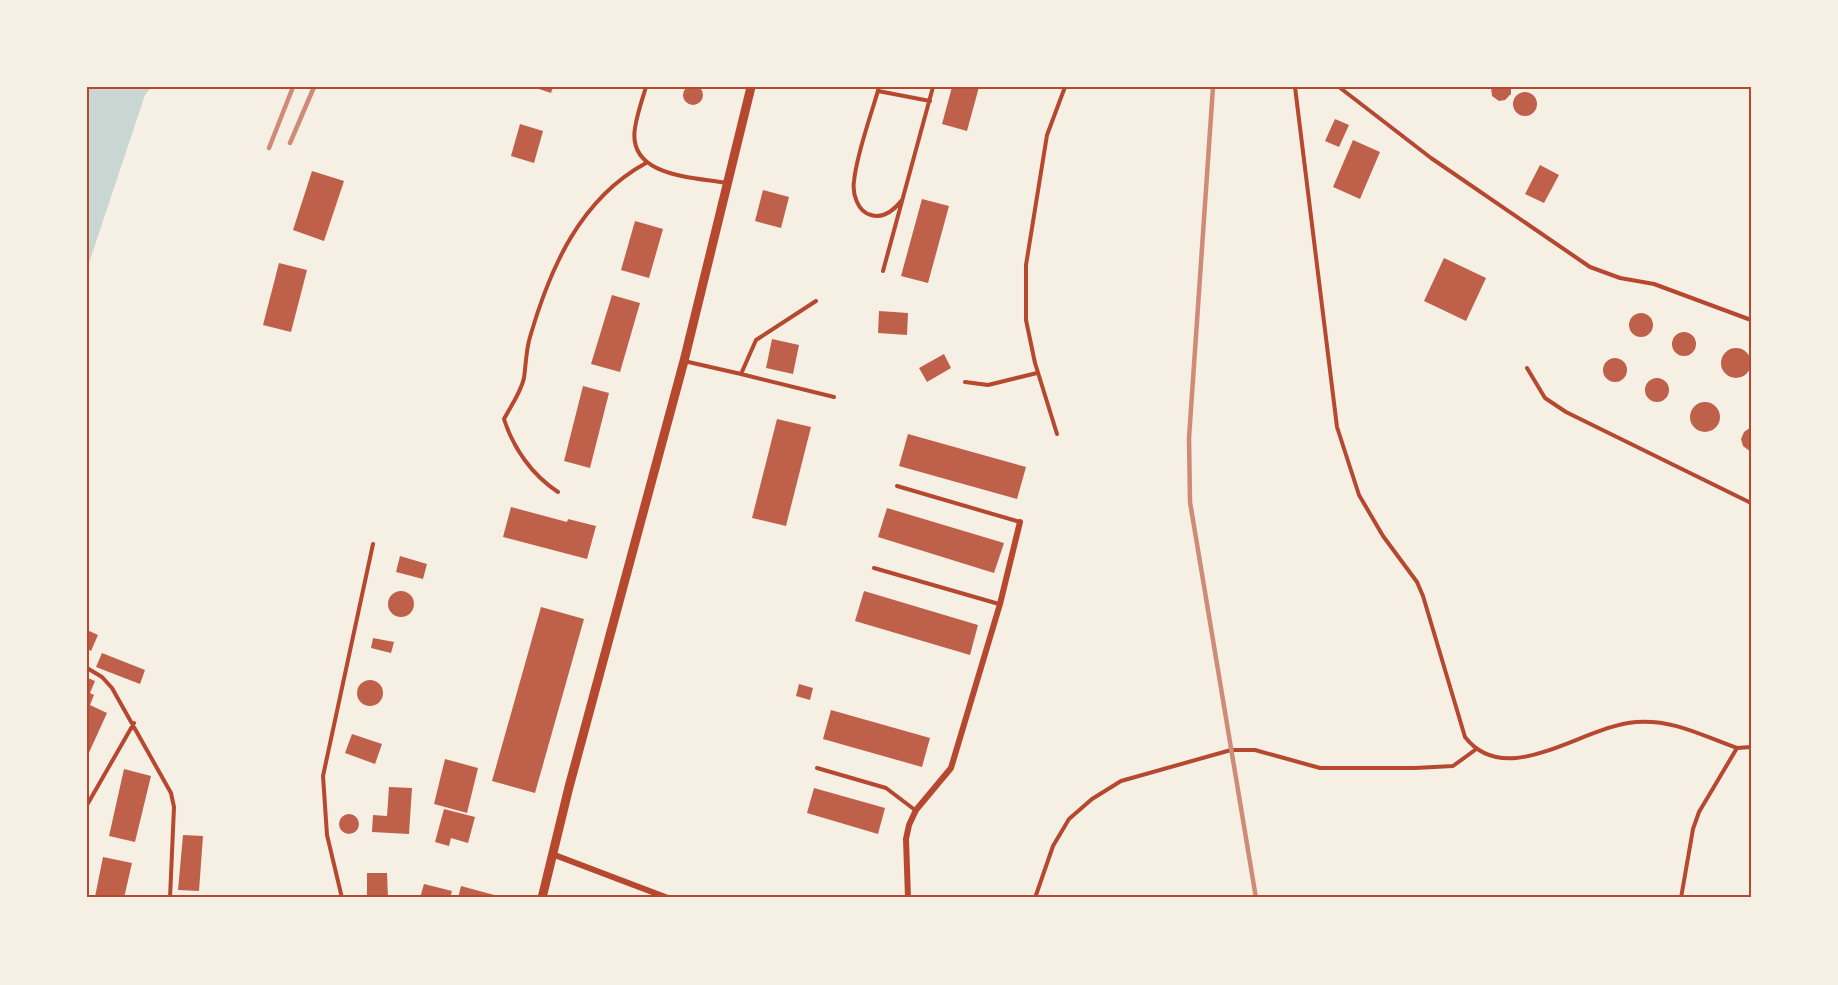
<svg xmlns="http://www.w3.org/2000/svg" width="1838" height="985" font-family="Ubuntu,sans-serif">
  <rect width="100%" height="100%" fill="#f6efe4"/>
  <path fill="#c9d6d2" d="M87 87H151L145 95 87 269Z"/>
  <path fill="#bf614a" d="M683 95a10 10 0 1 1 20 0a10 10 0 1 1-20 0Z
    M533 87H553L551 93Z
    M952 87H979L967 131 942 124Z
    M1491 87H1511V94L1505 100 1499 101 1492 96Z
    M1513 104a12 12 0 1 1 24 0a12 12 0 1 1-24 0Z
    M1335 119 1349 125 1339 147 1325 141Z
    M520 124 543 131 534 163 511 156Z
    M1353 140 1380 152 1360 199 1333 187Z
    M1540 165 1559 175 1544 203 1525 194Z
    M312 171 344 181 324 241 293 230Z
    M763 190 789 197 781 228 755 221Z
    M922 199 949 206 928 283 901 276Z
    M635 221 663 229 649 278 621 270Z
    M1444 258 1486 278 1466 321 1424 301Z
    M279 263 307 270 291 332 263 325Z
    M612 295 640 303 620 372 591 364Z
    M879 311 908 313 907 335 878 333Z
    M1629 325a12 12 0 1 1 24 0a12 12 0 1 1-24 0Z
    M1672 344a12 12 0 1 1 24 0a12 12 0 1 1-24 0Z
    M772 339 799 345 793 374 766 368Z
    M1721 363a15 15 0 1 1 30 0a15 15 0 1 1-30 0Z
    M944 354 951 368 927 382 919 368Z
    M1603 370a12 12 0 1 1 24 0a12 12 0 1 1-24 0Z
    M1645 390a12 12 0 1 1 24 0a12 12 0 1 1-24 0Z
    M583 386 609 393 590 468 564 461Z
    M1690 417a15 15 0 1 1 30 0a15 15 0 1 1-30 0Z
    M777 419 811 427 786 526 752 518Z
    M1751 427V452L1743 446 1741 439 1744 432Z
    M908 434 1026 467 1017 499 899 466Z
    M511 507 567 522 568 519 596 526 587 559 503 537Z
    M887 508 1004 543 994 573 878 537Z
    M400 556 427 564 423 579 396 572Z
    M388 604a13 13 0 1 1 26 0a13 13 0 1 1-26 0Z
    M864 591 978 625 970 655 855 621Z
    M541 607 584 619 535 793 492 781Z
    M87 630 98 635 91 651 87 649Z
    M373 638 394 642 391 653 371 648Z
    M102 653 145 670 140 684 96 667Z
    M88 678 95 681 90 693 94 695 90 705 107 713 87 757Z
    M357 693a13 13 0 1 1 26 0a13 13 0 1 1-26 0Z
    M799 684 813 688 810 700 796 696Z
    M831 710 930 738 922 767 823 739Z
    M352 734 382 744 375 764 345 753Z
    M445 759 478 768 467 813 434 804Z
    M124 769 151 776 135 842 109 836Z
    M389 787 412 788 409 834 372 832 373 815 387 816Z
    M814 788 885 808 878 834 807 813Z
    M444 809 475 817 468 843 451 838 449 846 435 842Z
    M339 824a10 10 0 1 1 20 0a10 10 0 1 1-20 0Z
    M183 835 203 836 199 891 178 890Z
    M103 857 132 863 124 898 95 897Z
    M367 873H387L388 898H367Z
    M424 884 452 891 450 898H420Z
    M461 886 498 896 497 898H458Z"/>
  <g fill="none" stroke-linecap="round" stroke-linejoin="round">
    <path stroke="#b5482f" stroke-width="4" d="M646 87C642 100 637 114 635 128 627 177 694 177 727 183
      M879 87C871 116 857 152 854 181 852 194 858 212 871 215 884 219 895 209 902 200
      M1295 87 1337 427 1359 495 1383 536 1417 582 1423 596 1465 737C1507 791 1582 726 1636 722 1673 719 1703 736 1737 748
      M1339 87 1431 158 1590 267 1620 278 1654 284 1751 320
      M878 91 930 101
      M883 271 933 87
      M684 361 741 374 756 340 816 301
      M1527 368 1545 398 1566 412 1751 503
      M741 374 834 397
      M965 382 988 385 1037 373
      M1057 434 1035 363 1026 320V265L1047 135 1065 87
      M897 486 1020 522
      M558 492C532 475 513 448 504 419 511 406 521 392 524 378 526 364 526 350 530 337 550 268 580 199 646 163
      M874 568 999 604
      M87 668 102 677 112 688 171 793 174 807 170 898
      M817 768 886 788 915 810
      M87 805 134 723
      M342 898 327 835 323 776 373 544
      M1035 898 1053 846 1069 819 1092 799 1121 781 1231 750H1255L1320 768H1415L1453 766 1475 750
      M1681 898 1693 829 1699 812 1737 748 1751 747"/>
    <path stroke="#b5482f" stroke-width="6" d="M552 854 668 898
      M908 898 906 839 909 825 916 810 951 768 1000 604 1020 522"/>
    <path stroke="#b5482f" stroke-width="9" d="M542 898 569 787 684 361 751 87"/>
    <path stroke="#cf8b77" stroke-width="4.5" d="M1213 87 1189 438 1190 502 1256 898
      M290 143 314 87
      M269 148 293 87"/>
  </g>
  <rect width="1838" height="985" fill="none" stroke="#f6efe4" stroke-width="177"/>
  <rect x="88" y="88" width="1662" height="808" fill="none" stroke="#b5482f" stroke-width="2"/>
</svg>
